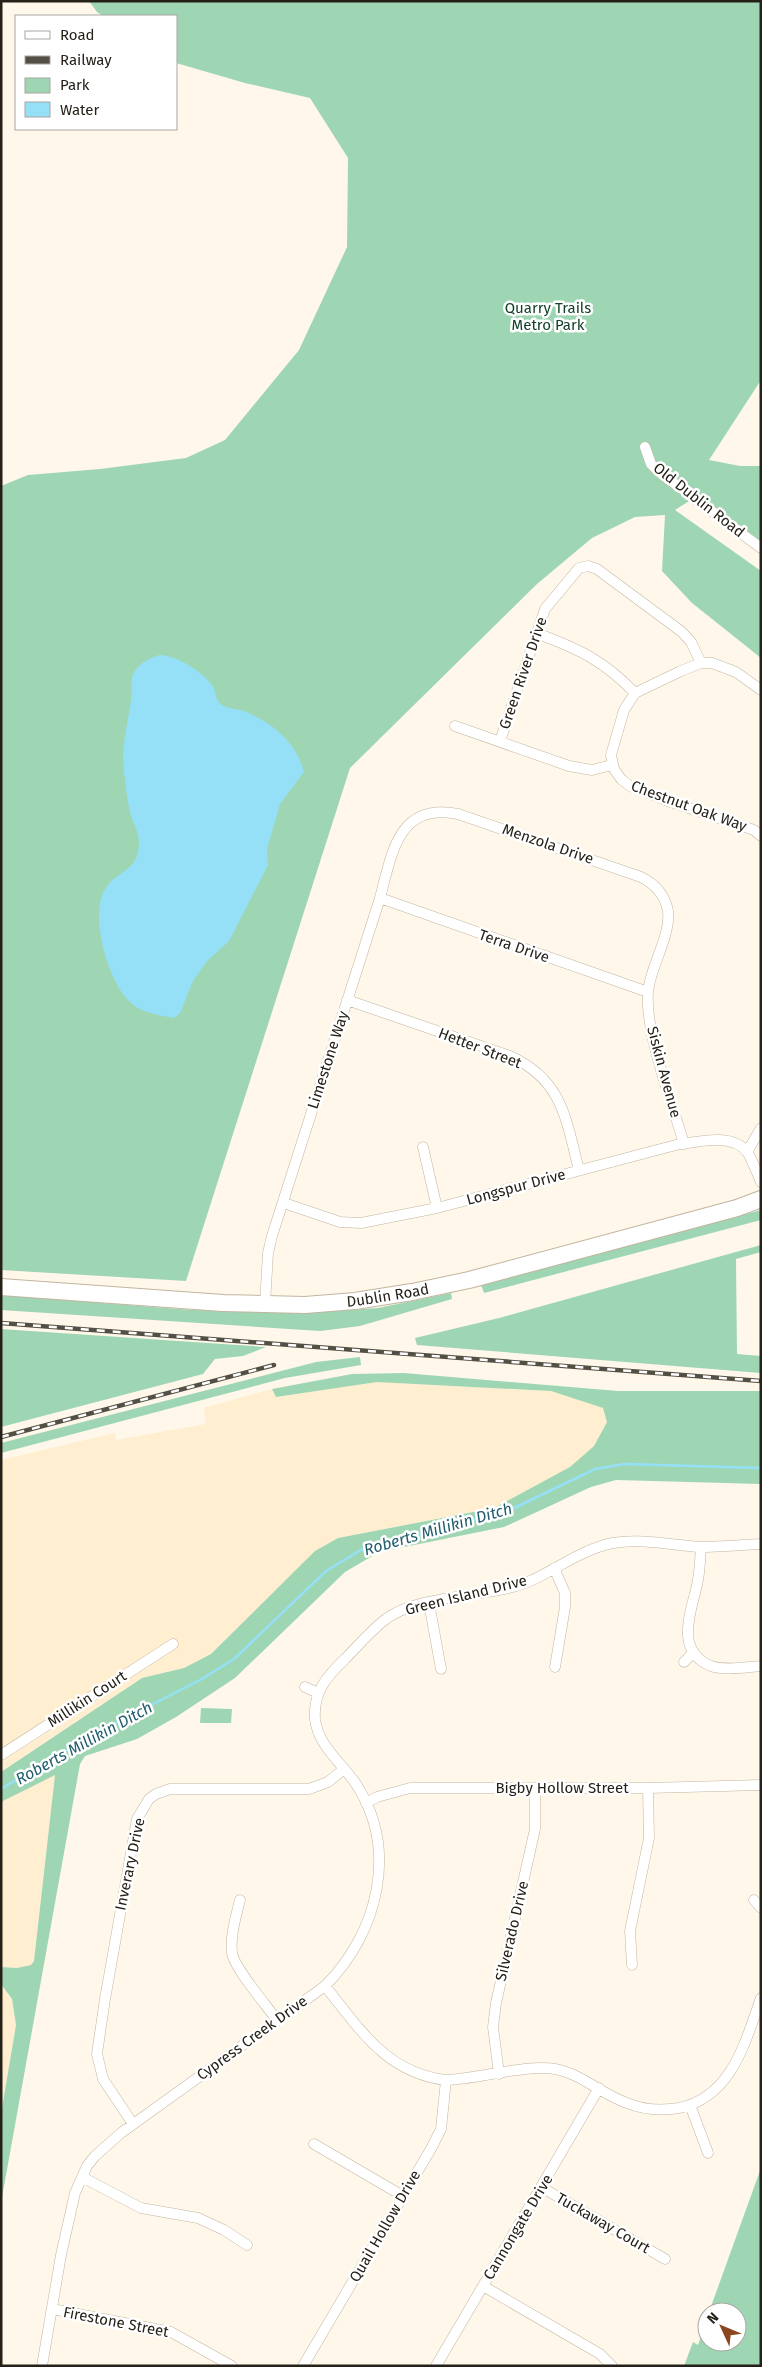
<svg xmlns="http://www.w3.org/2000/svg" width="762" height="2367" font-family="'Fira Sans',sans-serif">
  <rect width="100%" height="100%" fill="#fff7e9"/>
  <path fill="#ffeecf" d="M377 1382 551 1391 603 1408 607 1422 594 1446 570 1467 494 1508 338 1538 316 1551 211 1654 184 1668 142 1678 1 1772V1460L115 1433 116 1440 206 1424 204 1408 272 1389 276 1397Z
    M55 1774 34 1961 31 1965 17 1968 1 1967V1802Z
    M1 1984 12 1999 16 2025 1 2114Z"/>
  <path fill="#9ed6b4" d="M89 1H761V380L709 460 740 466H761V544L697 496 675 510 761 571V658L692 603 662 571 665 515 635 517 592 538 537 584 350 768 186 1281 1 1270V486L28 475 100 469 186 458 225 440 299 350 347 247 348 158 310 98 245 83 176 63V16H103L97 12Z
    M761 1210V1220L484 1293 481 1285Z
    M761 1245V1252L736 1259 737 1354 761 1356V1373L417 1345 415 1338 499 1318Z
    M451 1293 452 1299 360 1326 320 1331 1 1310V1295L192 1310 318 1312 378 1308Z
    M1 1329 266 1347 243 1356 215 1359 203 1374 1 1427Z
    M360 1357 361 1365 285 1378 1 1453V1443L316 1362Z
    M404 1373 618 1391H761V1484L616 1480 591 1487 504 1527 379 1552 345 1572 235 1678 176 1717 137 1739 85 1756 80 1764 1 2203V2114L16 2025 12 1999 1 1984V1967L17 1968 31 1965 34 1961 55 1775 1 1802V1772L142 1678 184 1668 211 1654 315 1551 338 1538 494 1508 570 1467 594 1446 607 1422 603 1408 551 1391 377 1382 276 1397 272 1389 352 1374Z
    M201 1708 232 1709 231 1723H200Z
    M761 2168V2366H684L693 2342 698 2345 707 2319V2342H737V2312H709Z"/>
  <path fill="#95e0f7" d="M160 655C178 656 201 671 212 685 217 691 214 701 222 705 228 709 238 709 244 711 273 723 296 742 304 772L280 804 267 849 268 865 229 941 207 961 193 981 180 1013 174 1018C159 1015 140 1013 129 1001 108 980 90 918 104 891 116 869 139 874 139 842 139 833 134 824 131 816 128 804 126 791 125 779 120 750 127 729 131 700 132 693 131 685 132 678 135 665 149 658 160 655Z"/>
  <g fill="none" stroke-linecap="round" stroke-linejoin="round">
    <path stroke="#95e0f7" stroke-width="2.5" d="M1 1789 96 1733 202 1679 234 1659 326 1571 361 1550 508 1511 595 1469 625 1464 761 1468"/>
    <defs>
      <path id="minor" d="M645 447 651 464 659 472 761 548
        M536 633C579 649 603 660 635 693
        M761 690 736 672 712 663H701L681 671 635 693 624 710 611 755 614 769 621 779 630 786 665 800 754 830 761 836
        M455 726 569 766 592 770 612 765
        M500 741 545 609 579 568 588 566 597 569 682 632 691 642 701 663
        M380 898 648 992
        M347 1000 510 1056C563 1080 566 1120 579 1170
        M423 1147 437 1208
        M747 1152 761 1128
        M284 1203 340 1222 361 1223 437 1208 676 1145C697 1142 733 1132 748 1153 753 1162 757 1173 761 1182
        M265 1304 268 1253 272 1236 380 898C392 853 398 802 458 814L641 877C655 884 665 895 668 911 671 936 650 967 648 992 645 1034 672 1102 684 1144
        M701 1547C700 1559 700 1572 697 1585 691 1612 674 1651 711 1666 725 1671 746 1667 761 1666
        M554 1568 565 1593V1607L555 1667
        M429 1603 441 1669
        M684 1662 694 1652
        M305 1687 318 1693
        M1 1755 173 1644
        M366 1803 377 1797 410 1788H648L761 1785
        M240 1900C236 1916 230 1936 232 1953 234 1968 267 2006 277 2020
        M754 1900 761 1908
        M632 1965 630 1931 649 1838 648 1788
        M325 1986C360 2029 386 2073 446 2080 478 2079 526 2064 555 2069 582 2074 601 2094 627 2103 644 2110 661 2111 679 2108 732 2097 745 2042 761 1998
        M499 2074 493 2027 496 2003 535 1829V1788
        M690 2105 708 2153
        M133 2124 103 2079 97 2054 105 1999 137 1819 149 1799 156 1794 170 1789H309L328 1782 344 1769
        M314 2144 403 2196
        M82 2177 141 2208 198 2218 224 2230 247 2245
        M541 2187 665 2259
        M483 2286 600 2354 612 2366
        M52 2309 171 2332 232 2366
        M42 2366 61 2255 75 2193 87 2166 95 2156 121 2133 325 1986C378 1933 399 1850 356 1784 342 1763 318 1746 315 1719 313 1692 327 1676 345 1659 358 1646 371 1630 386 1619 418 1594 489 1598 528 1582 556 1570 582 1549 613 1543 641 1538 672 1545 699 1547 720 1547 740 1545 761 1544
        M303 2366 432 2147 441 2129 446 2080
        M436 2366 599 2088"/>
      <g id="primary">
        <path id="s1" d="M1 1287 223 1303 305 1305 355 1301 412 1292 469 1280 737 1208 761 1199"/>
      </g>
    </defs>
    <use href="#minor" stroke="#c2b59f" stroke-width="11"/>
    <use href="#primary" stroke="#c2b59f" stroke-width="18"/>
    <use href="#minor" stroke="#fff" stroke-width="10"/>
    <use href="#primary" stroke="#fff" stroke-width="16"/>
    <defs>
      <path id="rail" d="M1 1323 761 1381
        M1 1437 274 1365"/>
    </defs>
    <use href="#rail" stroke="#544f45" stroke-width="4.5"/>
    <use href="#rail" stroke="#fff" stroke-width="2.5" stroke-dasharray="8" stroke-linecap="butt"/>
  </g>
  <g text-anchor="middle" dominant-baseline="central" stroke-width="5" stroke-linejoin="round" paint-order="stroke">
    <g font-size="15" fill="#124129" stroke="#fff">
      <text x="548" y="308">Quarry Trails<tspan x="548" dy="17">Metro Park</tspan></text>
    </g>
    <g font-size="15" fill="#252118" stroke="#fff">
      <text transform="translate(699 500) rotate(38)">Old Dublin Road</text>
      <text transform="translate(523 673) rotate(-71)">Green River Drive</text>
      <text transform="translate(689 806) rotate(20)">Chestnut Oak Way</text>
      <text transform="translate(548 844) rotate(19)">Menzola Drive</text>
      <text transform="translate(514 946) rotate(19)">Terra Drive</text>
      <text transform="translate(480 1048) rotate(21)">Hetter Street</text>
      <text transform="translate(328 1060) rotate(-72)">Limestone Way</text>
      <text transform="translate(664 1072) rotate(75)">Siskin Avenue</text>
      <text transform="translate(516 1187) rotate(-15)">Longspur Drive</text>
      <text stroke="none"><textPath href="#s1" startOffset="388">Dublin Road</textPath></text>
      <text transform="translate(466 1595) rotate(-14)">Green Island Drive</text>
      <text transform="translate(87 1699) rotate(-33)">Millikin Court</text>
      <text x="562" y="1788">Bigby Hollow Street</text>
      <text transform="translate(130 1864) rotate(-78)">Inverary Drive</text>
      <text transform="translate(512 1931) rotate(-77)">Silverado Drive</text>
      <text transform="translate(252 2038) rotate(-36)">Cypress Creek Drive</text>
      <text transform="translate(603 2223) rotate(30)">Tuckaway Court</text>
      <text transform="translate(385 2226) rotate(-60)">Quail Hollow Drive</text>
      <text transform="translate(518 2227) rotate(-59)">Cannongate Drive</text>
      <text transform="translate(116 2322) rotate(11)">Firestone Street</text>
    </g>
    <g font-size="16" font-style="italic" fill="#215d6d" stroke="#fff">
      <text transform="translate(438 1529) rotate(-16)">Roberts Millikin Ditch</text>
      <text transform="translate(84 1743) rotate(-29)">Roberts Millikin Ditch</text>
    </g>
  </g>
  <rect width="762" height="2367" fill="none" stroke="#252118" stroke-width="5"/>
  <rect x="15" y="15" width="162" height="115" fill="#ffffff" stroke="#a8a6a3"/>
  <rect x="25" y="31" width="25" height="8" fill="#ffffff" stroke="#a8a6a3"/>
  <text x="60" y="40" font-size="15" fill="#252118">Road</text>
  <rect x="25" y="56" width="25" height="8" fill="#544f45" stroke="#a8a6a3"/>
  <text x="60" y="65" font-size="15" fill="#252118">Railway</text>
  <rect x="25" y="78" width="25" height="15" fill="#9ed6b4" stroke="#a8a6a3"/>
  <text x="60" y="90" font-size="15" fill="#252118">Park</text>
  <rect x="25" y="102" width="25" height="15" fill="#95e0f7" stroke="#a8a6a3"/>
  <text x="60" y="115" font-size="15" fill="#252118">Water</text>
  <g transform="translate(722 2327) rotate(314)"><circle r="24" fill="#ffffff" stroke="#a8a6a3"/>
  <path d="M0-4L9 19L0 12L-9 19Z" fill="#8b451f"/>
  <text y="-8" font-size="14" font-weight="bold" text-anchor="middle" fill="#252118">N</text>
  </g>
</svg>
